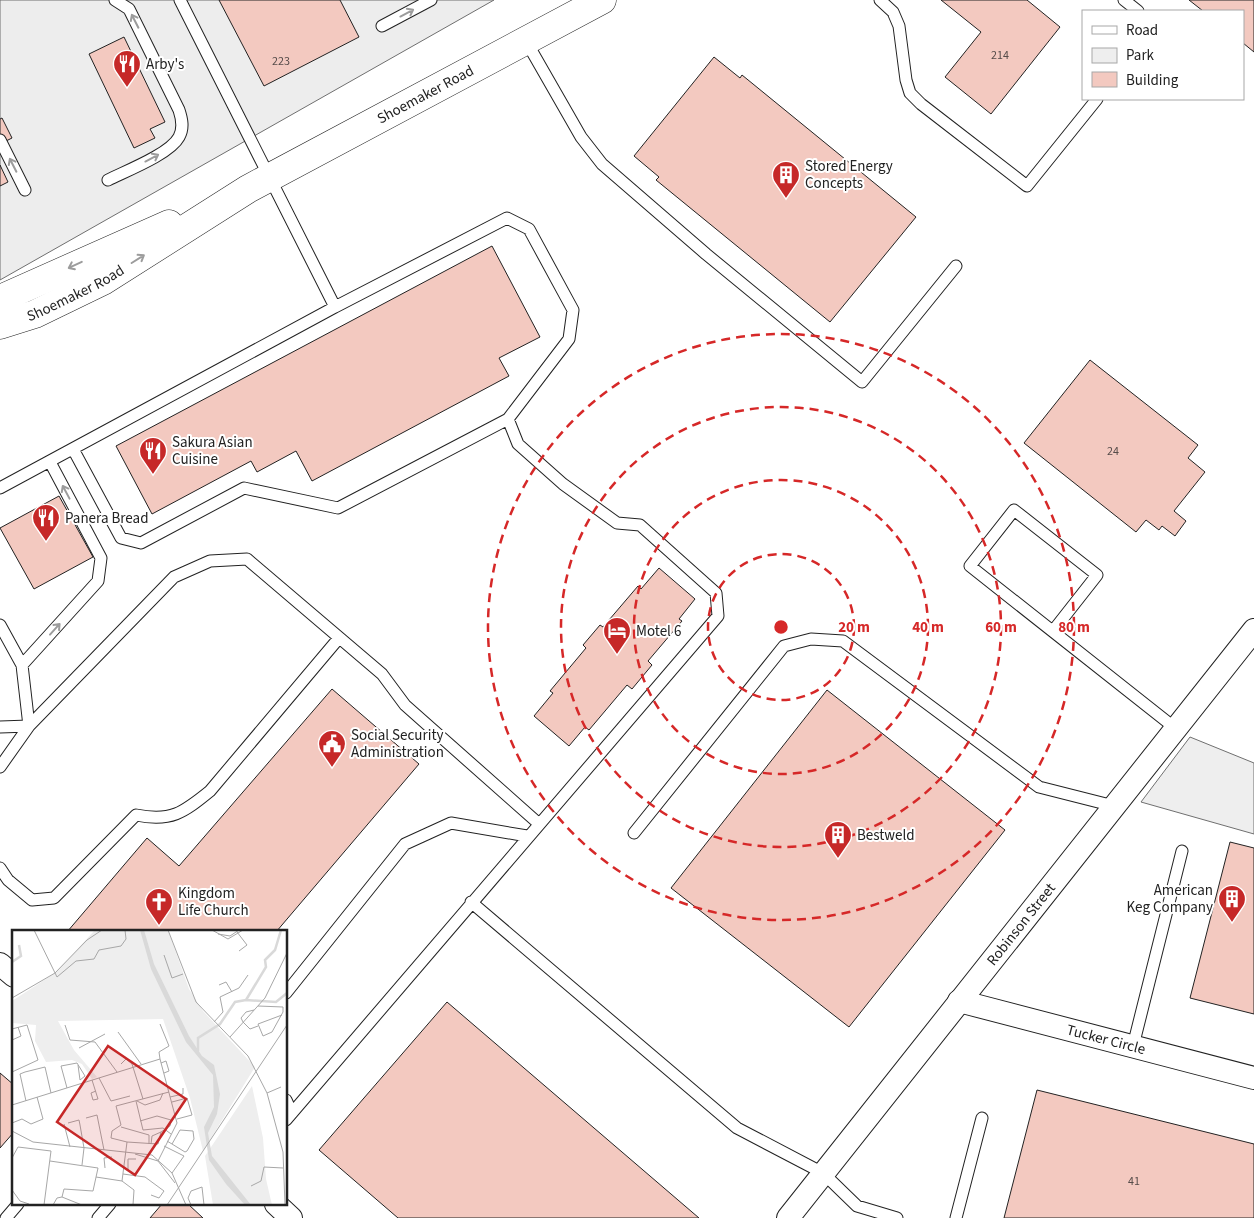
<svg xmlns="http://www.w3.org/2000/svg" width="1254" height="1218" font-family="'Source Sans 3',sans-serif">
  <rect width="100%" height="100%" fill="#fff"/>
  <path fill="#eee" stroke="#6f6f6f" d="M1190 737 1254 763V834L1141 802Z"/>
  <path fill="#ededed" stroke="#6f6f6f" d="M0 0H494L0 280Z"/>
  <path fill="#f3c9c0" stroke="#222" d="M219 0H340L359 37 264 86Z
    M941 0H1027L1060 27 991 114 945 77 981 32Z
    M1189 0H1254V52L1243 43V11H1203Z
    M124 37 165 122 150 129 155 138 134 148 89 54Z
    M714 57 740 78 742 75 916 217 830 322 656 180 659 177 634 156Z
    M2 118 12 138 0 144V119Z
    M0 165 8 182 0 186Z
    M492 246 540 337 499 358 509 376 312 481 296 451 257 472 251 461 152 514 116 446Z
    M1090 360 1198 445 1188 458 1205 472 1174 511 1186 521 1175 536 1162 526 1159 530 1146 520 1136 532 1024 443Z
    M59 496 93 557 34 589 0 528Z
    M659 568 695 599 679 619 682 621 648 661 652 665 632 689 627 685 589 730 585 727 569 746 534 716 553 693 550 691 586 648 583 645 600 625 603 627 638 586 641 589Z
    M332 689 419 764 276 932H67L147 838 179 866Z
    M827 690 1005 830 849 1027 671 888Z
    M1230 842 1254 848V1014L1190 998Z
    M447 1002 699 1218H398L319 1150Z
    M0 1073 14 1085V1132L0 1148Z
    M1037 1090 1254 1144V1218H1004Z
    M162 1204H188L203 1218H150Z"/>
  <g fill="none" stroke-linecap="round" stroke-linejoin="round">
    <defs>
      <path id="lane" d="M880 0 893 12 899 26 906 80 910 93 921 104 1027 186 1097 99
        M1124 0 1138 11
        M382 26 431 0
        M526 41 581 137 602 164 706 254 862 382 956 266
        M0 140 25 190
        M108 180C126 171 170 154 179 137 184 128 182 119 179 110L129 9 115 0
        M73 449 121 538 141 543 244 488 338 508 508 419
        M0 488 335 307 180 0
        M0 625 22 665 29 726 0 767
        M1053 631 1097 575 1014 510 970 566 1175 728
        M22 665 98 581 101 558 50 462
        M0 727 29 726 174 577 210 561 247 559 382 674 405 705 538 823
        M634 833 784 646 811 639 843 641 1039 787 1114 806
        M0 868 8 880 32 900 54 898 136 815C171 822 183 813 210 791L339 638
        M471 902 737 1128 823 1173 857 1206 897 1218
        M286 993 405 844 451 823 527 836
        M1133 1046 1182 851
        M286 1100 292 1113
        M286 1120 718 616 716 593 640 525 617 523 563 484 518 444 508 419 569 339 573 310 529 229 507 218 335 307
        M6 1218 18 1204
        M98 1218 110 1204
        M956 1218 982 1118"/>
      <g id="street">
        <path d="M0 964 14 976"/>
        <path id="s1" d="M959 1001 1254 1078"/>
        <path d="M276 1204 291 1218"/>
        <path id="s2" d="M788 1218 1254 630"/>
      </g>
      <g id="secondary">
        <path d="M0 299 169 224"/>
        <path id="s3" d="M0 325 35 314 103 281 248 189 602 0"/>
      </g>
    </defs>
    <use href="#lane" stroke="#222" stroke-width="13"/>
    <use href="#street" stroke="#222" stroke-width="24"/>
    <use href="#secondary" stroke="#222" stroke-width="29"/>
    <use href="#lane" stroke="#fff" stroke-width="11"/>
    <use href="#street" stroke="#fff" stroke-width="22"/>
    <use href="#secondary" stroke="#fff" stroke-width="28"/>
  </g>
  <defs><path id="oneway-shaft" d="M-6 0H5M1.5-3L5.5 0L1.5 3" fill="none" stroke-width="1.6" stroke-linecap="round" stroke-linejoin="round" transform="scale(1.25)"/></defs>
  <g stroke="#9c9c9c">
    <use href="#oneway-shaft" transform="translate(407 13) rotate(-28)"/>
    <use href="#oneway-shaft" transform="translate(135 21) rotate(-117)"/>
    <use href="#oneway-shaft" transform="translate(152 158) rotate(-28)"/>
    <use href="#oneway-shaft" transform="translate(13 165) rotate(-117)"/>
    <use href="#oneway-shaft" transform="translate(138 259) rotate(-32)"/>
    <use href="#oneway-shaft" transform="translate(75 265) rotate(155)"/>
    <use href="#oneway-shaft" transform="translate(66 492) rotate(-118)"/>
    <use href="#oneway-shaft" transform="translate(55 629) rotate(-48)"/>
  </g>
  <g fill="none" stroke="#d62828" stroke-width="2.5" stroke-dasharray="9 6">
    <circle cx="781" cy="627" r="73"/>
    <circle cx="781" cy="627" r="147"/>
    <circle cx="781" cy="627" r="220"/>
    <circle cx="781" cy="627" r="293"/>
  </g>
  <defs>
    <symbol id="restaurant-pin" viewBox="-11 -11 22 30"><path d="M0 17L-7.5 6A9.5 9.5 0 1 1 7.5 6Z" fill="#c62828" stroke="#fff"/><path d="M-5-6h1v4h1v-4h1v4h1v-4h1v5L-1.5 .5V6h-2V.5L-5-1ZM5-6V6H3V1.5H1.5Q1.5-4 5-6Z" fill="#fff"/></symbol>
    <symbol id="building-pin" viewBox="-11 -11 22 30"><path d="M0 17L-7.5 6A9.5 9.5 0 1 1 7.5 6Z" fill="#c62828" stroke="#fff"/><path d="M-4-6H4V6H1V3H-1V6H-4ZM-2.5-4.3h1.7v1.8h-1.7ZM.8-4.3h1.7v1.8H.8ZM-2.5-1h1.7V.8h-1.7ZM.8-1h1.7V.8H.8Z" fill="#fff"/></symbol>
    <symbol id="hotel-pin" viewBox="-11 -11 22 30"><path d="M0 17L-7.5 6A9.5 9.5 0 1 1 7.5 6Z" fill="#c62828" stroke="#fff"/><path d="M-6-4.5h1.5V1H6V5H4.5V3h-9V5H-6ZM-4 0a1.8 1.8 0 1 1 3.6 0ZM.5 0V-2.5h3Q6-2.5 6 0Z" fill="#fff"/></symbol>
    <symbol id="civic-pin" viewBox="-11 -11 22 30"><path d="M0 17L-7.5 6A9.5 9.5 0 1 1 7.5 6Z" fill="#c62828" stroke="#fff"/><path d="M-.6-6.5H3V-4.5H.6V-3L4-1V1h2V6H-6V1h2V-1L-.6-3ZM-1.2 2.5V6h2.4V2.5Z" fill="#fff"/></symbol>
    <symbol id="church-pin" viewBox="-11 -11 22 30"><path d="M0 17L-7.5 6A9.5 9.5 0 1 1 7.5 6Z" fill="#c62828" stroke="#fff"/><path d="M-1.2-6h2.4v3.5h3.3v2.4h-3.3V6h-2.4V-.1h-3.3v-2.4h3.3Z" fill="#fff"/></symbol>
  </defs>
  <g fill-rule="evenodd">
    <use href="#restaurant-pin" x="111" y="48" width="32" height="43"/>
    <use href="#building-pin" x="770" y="159" width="32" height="43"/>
    <use href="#restaurant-pin" x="137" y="435" width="32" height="43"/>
    <use href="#restaurant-pin" x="30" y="502" width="32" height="43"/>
    <use href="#hotel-pin" x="601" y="615" width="32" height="43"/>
    <use href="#civic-pin" x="316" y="728" width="32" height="43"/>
    <use href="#building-pin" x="822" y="819" width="32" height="43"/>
    <use href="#building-pin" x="1216" y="883" width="32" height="43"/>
    <use href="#church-pin" x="143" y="886" width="32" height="43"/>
  </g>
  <g text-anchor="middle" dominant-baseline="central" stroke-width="4" stroke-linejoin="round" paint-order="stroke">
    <g font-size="12" fill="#564c4a">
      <text x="1000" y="55">214</text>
      <text x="281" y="61">223</text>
      <text x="1113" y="451">24</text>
      <text x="1134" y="1181">41</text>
    </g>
    <g font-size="15" fill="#222" stroke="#fff" text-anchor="start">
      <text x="146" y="64">Arby's</text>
      <text x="805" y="166">Stored Energy<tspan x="805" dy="17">Concepts</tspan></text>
      <text x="172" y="442">Sakura Asian<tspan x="172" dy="17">Cuisine</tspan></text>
      <text x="65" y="518">Panera Bread</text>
      <text x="636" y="631">Motel 6</text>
      <text x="351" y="735">Social Security<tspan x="351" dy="17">Administration</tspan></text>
      <text x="857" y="835">Bestweld</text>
      <text x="1213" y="890" text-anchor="end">American<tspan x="1213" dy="17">Keg Company</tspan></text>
      <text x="178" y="893">Kingdom<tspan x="178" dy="17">Life Church</tspan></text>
    </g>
    <g font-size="15" fill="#222" stroke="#fff">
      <text stroke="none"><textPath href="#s3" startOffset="485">Shoemaker Road</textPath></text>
      <text stroke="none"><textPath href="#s3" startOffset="82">Shoemaker Road</textPath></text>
      <text stroke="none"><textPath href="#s2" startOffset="375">Robinson Street</textPath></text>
      <text stroke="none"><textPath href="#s1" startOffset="152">Tucker Circle</textPath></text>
    </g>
  </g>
  <g transform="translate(12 930)">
    <rect width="275" height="275" fill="#fff"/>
    <path d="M156 0 177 59 191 81 243 137 191 221 178 168 151 89 46 91 62 120 85 147 80 149 70 134 60 130 34 132 23 111 24 95 0 93V71L43 43 82 1ZM240 156 251 208 254 249 260 275H201L193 226Z" fill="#eee"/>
    <path d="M128 0H132L142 34 177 106 190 126 202 135 208 164 205 184 196 203 200 226 239 275H233L214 254 197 230 192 197 202 177 201 145 174 112 139 39Z" fill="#d9d9d9"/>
    <path fill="none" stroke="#d9d9d9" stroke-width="2.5" d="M0 32 9 26 7 15M234 70 254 37 253 30 263 20 269 0M186 121V108L208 94 223 72 234 70 264 72 275 63"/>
    <path fill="none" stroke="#a7a7a7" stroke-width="1" d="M22 0 45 47 64 31 82 29 87 20 109 16 114 9 113 0M156 0 184 72 236 126 255 163 271 222 273 275M200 0 216 9 231 0M225 2 235 15 227 21M206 4 218 6 227 0M152 25 160 48 171 44M207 55 214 52 220 62M0 68 43 43 75 10 90 0M246 76 271 77V82L260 102 251 106 246 94 270 85M202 92 211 82 208 67 227 58 236 45M231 92 229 88 234 82 242 80M231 92 238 99 246 96M53 95 58 110 83 112M0 99 15 95 26 130 0 142M106 102 129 134M218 107 253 68 275 23M0 110 9 106 6 97M83 112 105 142M67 118 93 104M148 129 147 122 157 116 148 94M149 133 154 131 157 141 152 143M109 134 114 129 120 134 131 169M66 135 68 150M87 148 99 171 118 166M80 150 86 169 81 170 79 163 84 161M55 158 49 136 65 133 73 146 68 150M255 163 269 157M158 167 171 164V158M14 171 8 144 13 142 33 137 39 163M124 171 131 200 151 198 159 204M125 171 133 175 148 170 151 163M160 172 175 168 180 185 165 189M0 175 148 129 165 193 146 231M74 188 85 185 92 220M0 193 10 189 19 194 31 189 25 167M56 193 67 190 68 195 72 218 70 235M52 194 58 217M109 197 137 205V214M0 201 21 212 140 225 160 243 174 275M155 211 160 214 173 222 175 221 182 209 181 201 168 200 160 214M115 212 99 208 100 201 109 195 104 176 157 162M139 214 140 206 149 202M152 216 172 226 160 243M123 224 146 231 163 253M0 228 6 217 39 221 32 275M38 231 86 238 81 261 52 259 50 267 45 268 41 275M93 238 92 228 100 227M116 240V229H124M111 244 133 247 152 261 147 268 139 265M84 247 110 251 115 212 146 214 149 202 158 196 159 190 145 186 128 191M110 251 122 260 121 275M239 256 249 251 252 237 271 238M0 260 8 271 17 274M50 267 70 275M155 275 275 95M179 275 176 268 179 261 190 257 192 275"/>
    <path fill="#c62828" fill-opacity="0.15" stroke="#c62828" stroke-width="2.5" d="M96 116 174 169 123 245 45 192Z"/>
    <rect width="275" height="275" fill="none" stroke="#222" stroke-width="2.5"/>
  </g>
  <circle cx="781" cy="627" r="8" fill="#d62828" stroke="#fff" stroke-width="2.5"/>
  <g font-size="15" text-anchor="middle" font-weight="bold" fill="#d62828" stroke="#fff" stroke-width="4" stroke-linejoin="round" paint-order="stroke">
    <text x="854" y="632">20 m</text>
    <text x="928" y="632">40 m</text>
    <text x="1001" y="632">60 m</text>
    <text x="1074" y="632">80 m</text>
  </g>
  <rect x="1082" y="10" width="162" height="90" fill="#ffffff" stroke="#a7a7a7"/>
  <rect x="1092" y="26" width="25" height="8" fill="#ffffff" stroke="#a7a7a7"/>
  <text x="1126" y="35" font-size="15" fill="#222222">Road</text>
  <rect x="1092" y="48" width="25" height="15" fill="#eeeeee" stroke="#a7a7a7"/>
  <text x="1126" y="60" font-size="15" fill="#222222">Park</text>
  <rect x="1092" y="72" width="25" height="15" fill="#f3c9c0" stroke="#a7a7a7"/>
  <text x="1126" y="85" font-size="15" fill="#222222">Building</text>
</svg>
